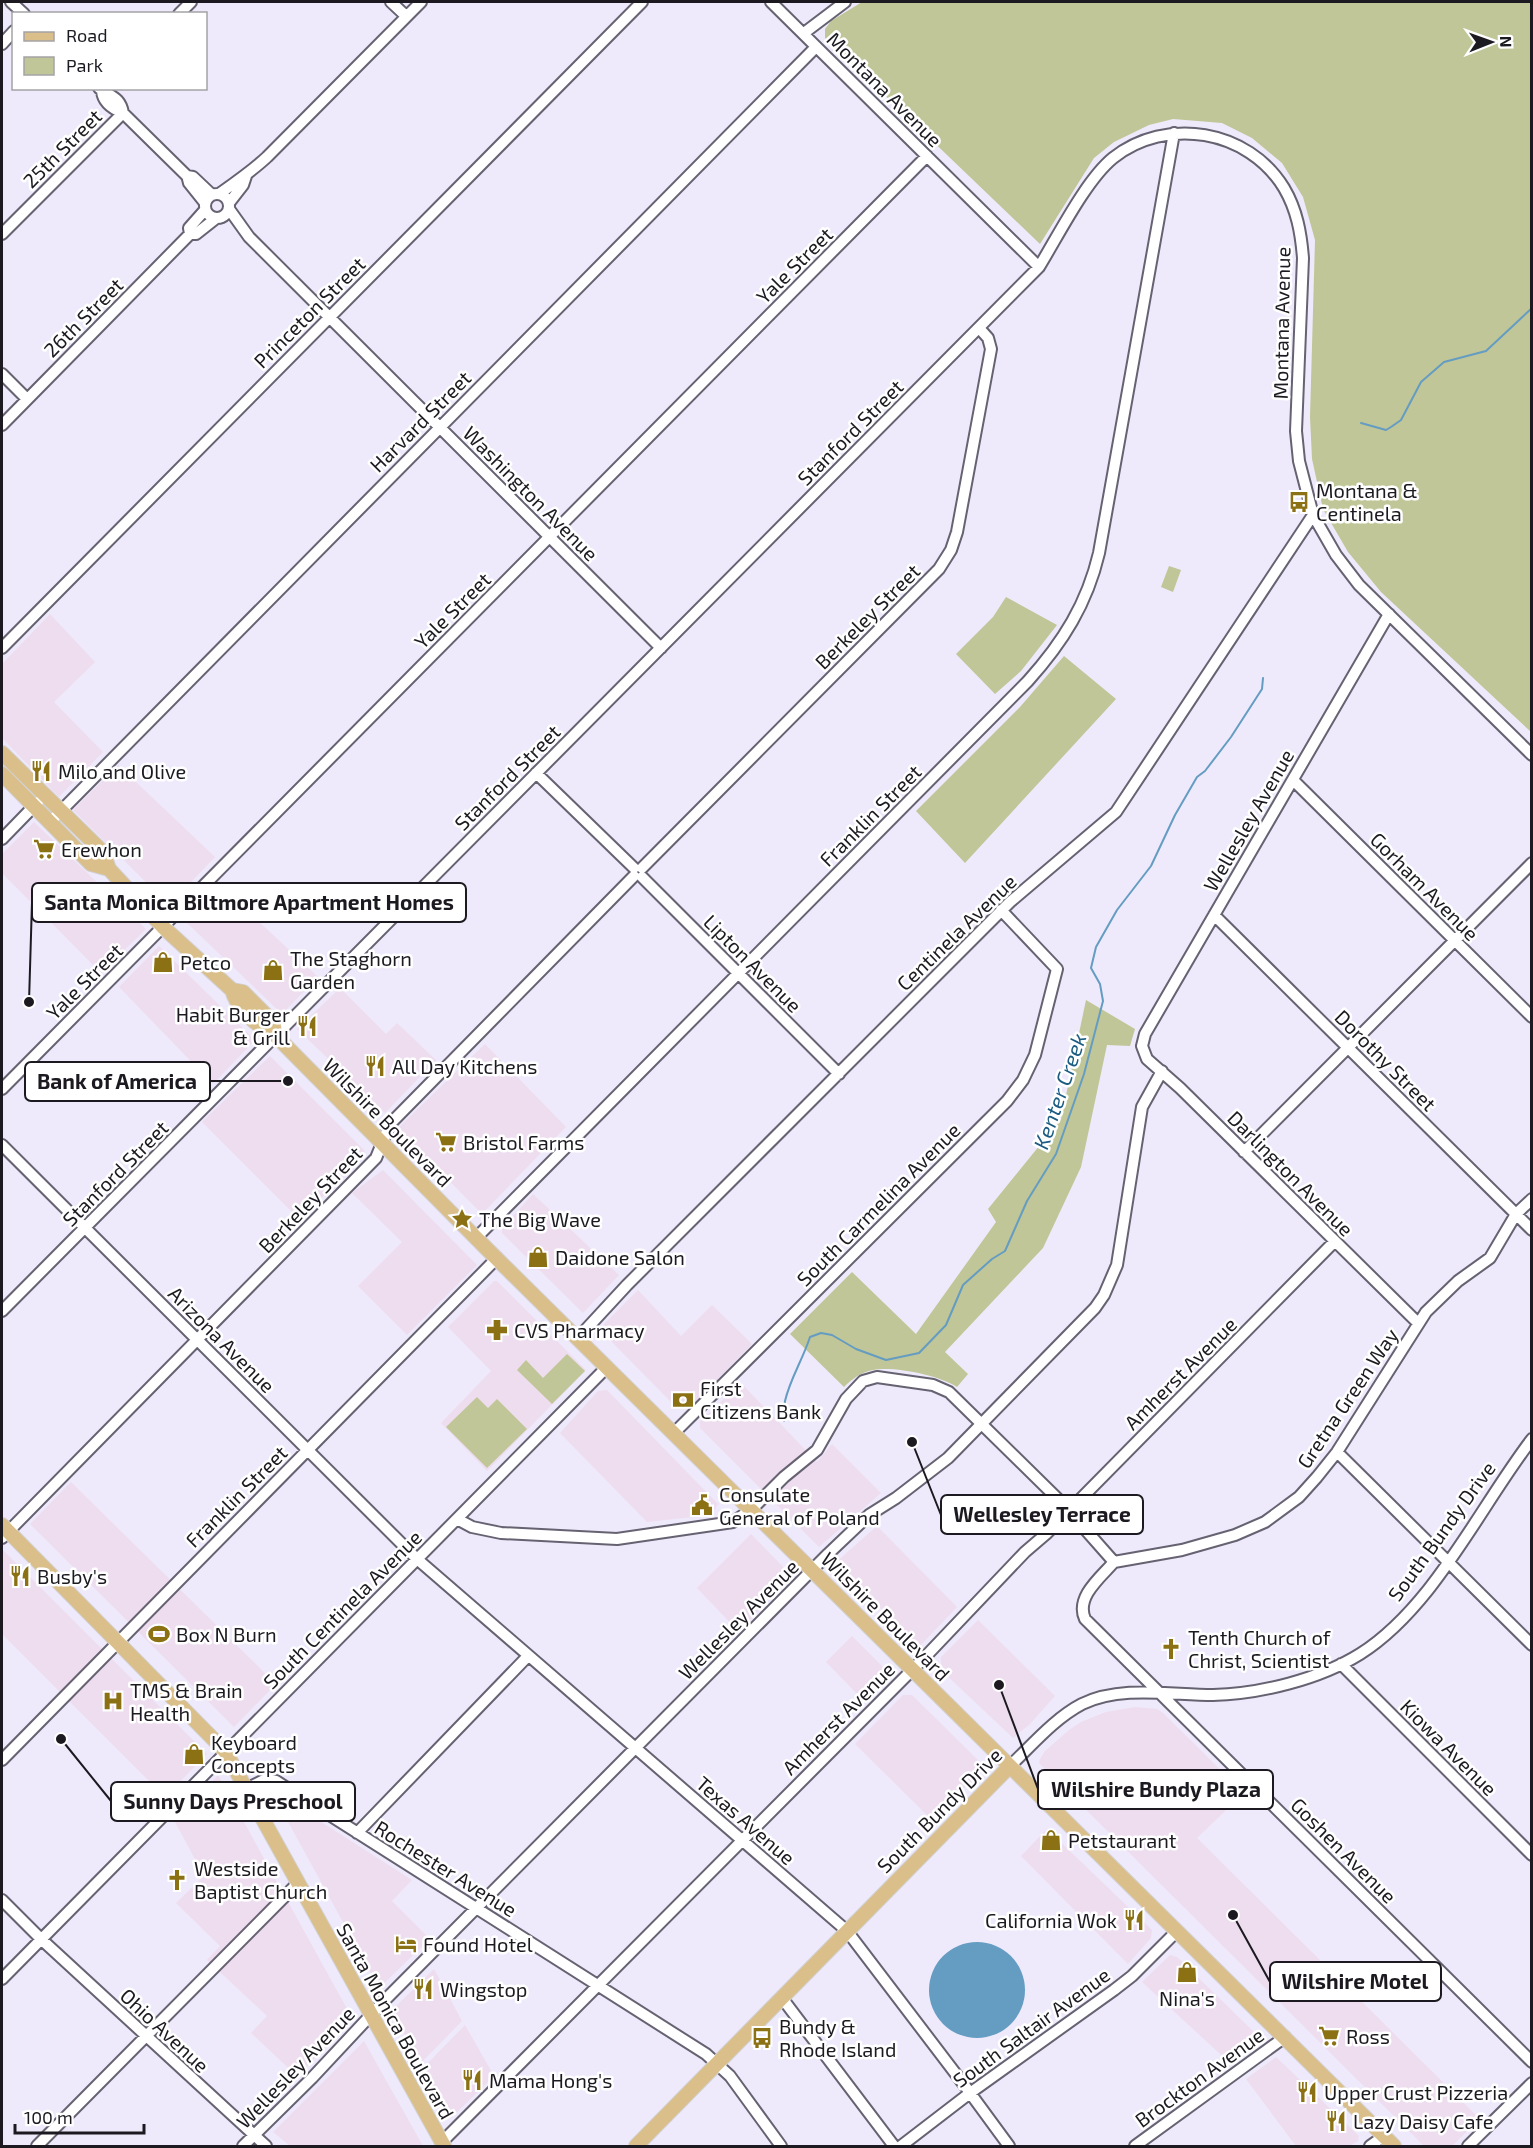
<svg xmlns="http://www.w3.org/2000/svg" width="1533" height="2148" font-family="'Exo 2',sans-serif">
  <rect width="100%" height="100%" fill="#eeeafb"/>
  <path fill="#edddef" d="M50 614 95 662 54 702 103 752 59 797 2 738V664Z
    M118 765 215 857 169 905 73 810Z
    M34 822 146 929 101 973 2 873V854Z
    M220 885 318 977 282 1014 184 920Z
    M159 946 255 1040 213 1084 119 987Z
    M340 988 386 1034 397 1023 436 1060 385 1113 297 1029Z
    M485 1044 566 1127 482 1214 401 1132 399 1127Z
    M270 1056 364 1150 365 1154 300 1220 202 1122Z
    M383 1170 477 1265 407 1335 358 1286 402 1242 352 1193Z
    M533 1194 619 1275 583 1313 502 1233V1228Z
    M494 1281H497L586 1370 487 1471 441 1423 491 1371 448 1327Z
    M638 1290 681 1336 712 1305 752 1344 688 1409H678L599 1329Z
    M741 1383 817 1462 832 1444 881 1493 819 1547 700 1428V1421Z
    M607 1390 718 1504 712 1515 647 1522 560 1433 598 1391Z
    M71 1482 276 1684 234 1727 30 1524Z
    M877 1526 957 1607 919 1647 835 1563Z
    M751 1534 791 1575 739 1632 697 1588Z
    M2 1549 207 1754 165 1797 2 1634Z
    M978 1620 1055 1696 1029 1725 1013 1738 941 1670V1657Z
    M852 1636 890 1674 863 1700 826 1662Z
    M903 1695H912L981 1763V1771L932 1820 855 1744Z
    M1135 1707 1157 1709 1163 1713 1244 1793 1197 1838 1480 2119 1452 2146H1424L1039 1763 1040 1759 1045 1751 1069 1730 1081 1722 1106 1712Z
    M218 1775 351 2016 352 2021 297 2076 251 2033 267 2016 207 1960 220 1946 176 1903 204 1876 174 1820Z
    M279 1795 412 1880 392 1901 430 1939 379 1988 275 1798Z
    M1047 1829 1152 1930 1151 1938 1128 1964 1021 1856Z
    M1170 1955 1177 1957 1256 2034V2043L1231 2064 1142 1982Z
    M434 1969 462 2021 420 2064 392 2010Z
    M465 2025 494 2076 451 2118 422 2069Z
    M364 2041 423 2146H290L273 2132Z
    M1276 2057 1359 2136 1358 2141 1350 2146H1296L1246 2079Z"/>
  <path fill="#c0c697" d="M862 2H1531V732L1381 592 1348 552 1323 509 1312 459 1310 417 1315 240 1303 197 1282 163 1252 138 1222 123 1173 119 1149 125 1114 142 1094 158 1040 244 825 38V29L831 21Z
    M1169 566 1181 570 1173 592 1161 587Z
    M1006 597 1057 625 1021 671 995 694 956 654 993 617Z
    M1064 656 1116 699 965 863 916 811 1020 707Z
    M1086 1000 1135 1029 1130 1046 1107 1045 1081 1167 1043 1248 945 1352 968 1374 957 1387C938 1375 894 1366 873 1370 861 1372 852 1379 844 1387L790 1334 852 1272 916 1334 996 1222 988 1209 1061 1119Z
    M567 1354 585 1371 552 1404 517 1370 526 1360 543 1378Z
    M477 1397 488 1408 497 1399 527 1429 487 1468 446 1427Z"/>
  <path fill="#649cc2" d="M929 1990a48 48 0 1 1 96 0a48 48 0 1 1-96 0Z"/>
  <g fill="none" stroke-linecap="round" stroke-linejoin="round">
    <path stroke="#649cc2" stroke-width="2" d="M1361 423 1386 430 1391 427 1401 420 1421 382 1444 362 1486 351 1532 308
      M784 1421C784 1415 784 1408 785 1401 790 1379 803 1359 810 1337L821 1333 832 1335 856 1349 886 1360 919 1353 946 1325 963 1285 992 1259 1005 1251 1027 1201 1056 1154 1084 1074 1103 1001 1100 984 1091 968 1096 947 1117 910 1151 866 1175 815 1197 777 1205 771 1231 737 1262 689 1263 678"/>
    <defs>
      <path id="minor" d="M11 2 24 14
        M391 2 406 16
        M771 2 1039 267
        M179 14 191 2
        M804 33 845 2
        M2 44 14 31
        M99 88C110 97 120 96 123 113
        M102 91C103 102 113 109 123 113L187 176 193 177 212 195
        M188 179 189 183 205 203
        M205 206a12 12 0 1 1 24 0a12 12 0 1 1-24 0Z
        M219 194C236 182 252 171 267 157L421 2
        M229 203 243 185 246 176
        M229 209 249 237 661 648
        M2 234 123 113
        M190 234 189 228 205 210
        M2 374 27 399
        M2 425 190 234H196L215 219
        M1389 614 1145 1034 1142 1046 1147 1059 1180 1088 1418 1323
        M2 648 642 2
        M536 773 634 868
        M1293 780 1532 1017
        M50 822 816 47
        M2 839 38 802
        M642 868 939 569 951 550 957 532 991 349 988 338 979 328
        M642 877 839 1074
        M1214 915 1532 1230
        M2 1089 927 156
        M2 1145 417 1559 847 1931 965 2086 1009 2146
        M1244 1152 1532 863
        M476 1238 1028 681C1063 642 1087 604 1099 553L1174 133
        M2 1311 1039 267C1058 236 1086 180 1113 158 1166 116 1248 129 1284 188 1297 210 1301 233 1303 258L1296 431 1299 461 1313 515 1336 555 1359 585 1532 755
        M578 1338 627 1285 1010 902 1116 812 1313 515
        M674 1433 1007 1101 1023 1080 1035 1055 1057 969 1001 910
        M1337 1452 1532 1645
        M457 1519 472 1527 501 1533 617 1539 733 1522 751 1510 784 1477 817 1450 846 1399 863 1381 877 1377 933 1385 949 1392 1061 1502 1114 1562
        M2 1538 376 1158 390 1124 634 876
        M1114 1562C1101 1577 1075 1597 1085 1619L1532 2062
        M1114 1562 1182 1550 1235 1535 1265 1522 1299 1497 1317 1477 1337 1452 1426 1312 1458 1281 1490 1258 1516 1214 1532 1199
        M1341 1664 1532 1855
        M2 1760 497 1258
        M1010 1766C1032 1745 1055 1718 1082 1704 1121 1685 1171 1695 1213 1695 1260 1694 1320 1679 1360 1654 1434 1607 1479 1508 1532 1439
        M246 1789 266 1779 276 1781 706 2054 730 2076 781 2146
        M357 1833 528 1656
        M2 1900 41 1939 266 2146
        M2 1979 607 1367
        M782 1998 894 2146
        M441 2143 926 1656 1025 1552 1046 1534 1334 1242
        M37 2146 298 1883
        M243 2146 312 2078 384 2001 828 1554 869 1515 896 1498 948 1458 1095 1308 1104 1295 1117 1265 1142 1107 1162 1071
        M901 2146 970 2093 1114 1990 1132 1976 1177 1931
        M1135 2146 1285 2037
        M1370 2146 1384 2136
        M1468 2146 1532 2083"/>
      <path id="major" d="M2 753 103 852 109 869 163 927 232 990 243 992 273 1022 276 1036
        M2 774 91 864 109 869
        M232 990C237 1009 258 1027 276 1036L486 1248 1394 2146
        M2 1525 225 1751 444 2146
        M636 2146 1010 1766"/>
    </defs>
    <use href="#minor" stroke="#666271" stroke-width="14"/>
    <use href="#major" stroke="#d2d1d2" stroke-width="16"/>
    <use href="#minor" stroke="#fff" stroke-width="10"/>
    <use href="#major" stroke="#dabf8a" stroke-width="14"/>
  </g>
  <defs>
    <symbol id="bus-bare" viewBox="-9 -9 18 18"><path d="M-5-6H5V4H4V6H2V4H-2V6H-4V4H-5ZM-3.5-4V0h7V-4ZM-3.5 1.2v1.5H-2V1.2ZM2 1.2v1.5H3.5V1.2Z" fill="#8b7114" stroke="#fff" stroke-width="2.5" paint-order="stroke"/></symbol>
    <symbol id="restaurant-bare" viewBox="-9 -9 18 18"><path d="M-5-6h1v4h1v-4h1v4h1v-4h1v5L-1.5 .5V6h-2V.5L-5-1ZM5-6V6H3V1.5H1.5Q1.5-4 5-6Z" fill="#8b7114" stroke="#fff" stroke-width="2.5" paint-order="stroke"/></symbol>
    <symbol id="supermarket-bare" viewBox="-9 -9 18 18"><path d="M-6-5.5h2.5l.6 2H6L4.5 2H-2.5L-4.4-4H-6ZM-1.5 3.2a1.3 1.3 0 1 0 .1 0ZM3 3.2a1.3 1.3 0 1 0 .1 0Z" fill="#8b7114" stroke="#fff" stroke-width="2.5" paint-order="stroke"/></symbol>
    <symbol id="shop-bare" viewBox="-9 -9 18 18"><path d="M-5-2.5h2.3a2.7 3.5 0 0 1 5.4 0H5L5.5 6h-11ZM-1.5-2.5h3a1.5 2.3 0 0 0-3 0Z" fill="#8b7114" stroke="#fff" stroke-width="2.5" paint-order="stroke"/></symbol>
    <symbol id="sight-bare" viewBox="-9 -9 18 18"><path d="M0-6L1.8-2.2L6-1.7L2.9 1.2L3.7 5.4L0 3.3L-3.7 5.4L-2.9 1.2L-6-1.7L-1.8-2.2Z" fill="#8b7114" stroke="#fff" stroke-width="2.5" paint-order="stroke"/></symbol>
    <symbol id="pharmacy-bare" viewBox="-9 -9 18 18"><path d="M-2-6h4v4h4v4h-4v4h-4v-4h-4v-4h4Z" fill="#8b7114" stroke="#fff" stroke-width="2.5" paint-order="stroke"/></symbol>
    <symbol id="bank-bare" viewBox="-9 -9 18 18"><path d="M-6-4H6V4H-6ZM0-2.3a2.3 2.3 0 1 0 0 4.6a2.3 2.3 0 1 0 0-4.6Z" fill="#8b7114" stroke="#fff" stroke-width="2.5" paint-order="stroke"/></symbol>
    <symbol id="civic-bare" viewBox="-9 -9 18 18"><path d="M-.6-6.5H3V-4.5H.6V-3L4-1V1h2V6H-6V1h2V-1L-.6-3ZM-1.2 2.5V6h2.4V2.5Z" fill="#8b7114" stroke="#fff" stroke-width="2.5" paint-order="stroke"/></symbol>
    <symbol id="stadium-bare" viewBox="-9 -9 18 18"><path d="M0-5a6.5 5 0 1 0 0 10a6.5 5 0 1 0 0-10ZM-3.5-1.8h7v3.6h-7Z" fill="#8b7114" stroke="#fff" stroke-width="2.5" paint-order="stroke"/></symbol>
    <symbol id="church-bare" viewBox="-9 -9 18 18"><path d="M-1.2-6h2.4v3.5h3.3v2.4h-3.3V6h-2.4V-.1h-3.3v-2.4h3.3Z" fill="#8b7114" stroke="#fff" stroke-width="2.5" paint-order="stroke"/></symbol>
    <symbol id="hospital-bare" viewBox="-9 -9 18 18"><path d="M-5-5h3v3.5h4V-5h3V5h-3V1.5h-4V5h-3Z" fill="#8b7114" stroke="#fff" stroke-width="2.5" paint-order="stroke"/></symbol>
    <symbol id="hotel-bare" viewBox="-9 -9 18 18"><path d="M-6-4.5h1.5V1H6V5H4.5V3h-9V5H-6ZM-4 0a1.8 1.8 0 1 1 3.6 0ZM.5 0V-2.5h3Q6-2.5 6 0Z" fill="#8b7114" stroke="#fff" stroke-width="2.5" paint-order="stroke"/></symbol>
  </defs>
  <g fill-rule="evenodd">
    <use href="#bus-bare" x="1284" y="487" width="30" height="30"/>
    <use href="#restaurant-bare" x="26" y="756" width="30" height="30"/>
    <use href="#supermarket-bare" x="29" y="834" width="30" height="30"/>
    <use href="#shop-bare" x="148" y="947" width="30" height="30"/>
    <use href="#shop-bare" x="258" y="955" width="30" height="30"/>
    <use href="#restaurant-bare" x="292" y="1011" width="30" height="30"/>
    <use href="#restaurant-bare" x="360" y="1051" width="30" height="30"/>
    <use href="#supermarket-bare" x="431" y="1127" width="30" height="30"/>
    <use href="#sight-bare" x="447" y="1204" width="30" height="30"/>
    <use href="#shop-bare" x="523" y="1242" width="30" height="30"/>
    <use href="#pharmacy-bare" x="482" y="1315" width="30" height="30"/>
    <use href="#bank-bare" x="668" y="1385" width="30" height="30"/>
    <use href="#civic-bare" x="687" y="1490" width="30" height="30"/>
    <use href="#restaurant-bare" x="5" y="1561" width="30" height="30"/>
    <use href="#stadium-bare" x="144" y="1619" width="30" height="30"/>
    <use href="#church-bare" x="1156" y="1634" width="30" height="30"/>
    <use href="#hospital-bare" x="98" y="1686" width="30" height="30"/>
    <use href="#shop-bare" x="179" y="1739" width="30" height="30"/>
    <use href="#shop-bare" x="1036" y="1825" width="30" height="30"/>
    <use href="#church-bare" x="162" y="1865" width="30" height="30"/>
    <use href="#restaurant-bare" x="1119" y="1905" width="30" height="30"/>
    <use href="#hotel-bare" x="391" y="1929" width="30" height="30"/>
    <use href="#shop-bare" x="1172" y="1957" width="30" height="30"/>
    <use href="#restaurant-bare" x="408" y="1974" width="30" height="30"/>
    <use href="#supermarket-bare" x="1314" y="2021" width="30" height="30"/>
    <use href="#bus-bare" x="747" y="2023" width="30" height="30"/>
    <use href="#restaurant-bare" x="457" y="2065" width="30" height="30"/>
    <use href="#restaurant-bare" x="1292" y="2077" width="30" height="30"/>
    <use href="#restaurant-bare" x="1321" y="2106" width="30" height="30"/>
  </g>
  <g text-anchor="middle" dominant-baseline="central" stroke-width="5" stroke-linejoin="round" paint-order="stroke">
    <g font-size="20" fill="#1c1a20" stroke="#fff">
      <text transform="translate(885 89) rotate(45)">Montana Avenue</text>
      <text transform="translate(62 148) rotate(-45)">25th Street</text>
      <text transform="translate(794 265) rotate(-45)">Yale Street</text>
      <text transform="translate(309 312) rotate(-45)">Princeton Street</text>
      <text transform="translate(83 317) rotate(-45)">26th Street</text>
      <text transform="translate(1281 323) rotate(-89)">Montana Avenue</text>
      <text transform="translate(420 421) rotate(-45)">Harvard Street</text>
      <text transform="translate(850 432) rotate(-45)">Stanford Street</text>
      <text transform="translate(531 493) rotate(45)">Washington Avenue</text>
      <text transform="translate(452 610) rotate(-45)">Yale Street</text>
      <text transform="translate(867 616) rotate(-45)">Berkeley Street</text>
      <text transform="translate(507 777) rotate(-45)">Stanford Street</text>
      <text transform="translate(870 815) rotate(-45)">Franklin Street</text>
      <text transform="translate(1248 820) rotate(-60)">Wellesley Avenue</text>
      <text transform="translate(1425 886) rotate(45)">Gorham Avenue</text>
      <text transform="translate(956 932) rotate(-44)">Centinela Avenue</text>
      <text transform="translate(753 963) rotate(45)">Lipton Avenue</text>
      <text transform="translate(84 981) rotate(-45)">Yale Street</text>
      <text transform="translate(1386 1060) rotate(45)">Dorothy Street</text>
      <text transform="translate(388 1122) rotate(45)">Wilshire Boulevard</text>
      <text transform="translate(115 1173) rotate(-45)">Stanford Street</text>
      <text transform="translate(1291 1173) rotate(45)">Darlington Avenue</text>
      <text transform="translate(310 1199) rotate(-46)">Berkeley Street</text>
      <text transform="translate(878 1204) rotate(-45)">South Carmelina Avenue</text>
      <text transform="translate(222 1339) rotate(45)">Arizona Avenue</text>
      <text transform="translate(1180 1373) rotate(-45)">Amherst Avenue</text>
      <text transform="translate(1347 1398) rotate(-56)">Gretna Green Way</text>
      <text transform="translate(236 1496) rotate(-45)">Franklin Street</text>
      <text transform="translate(1441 1531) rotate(-54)">South Bundy Drive</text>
      <text transform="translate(342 1609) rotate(-45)">South Centinela Avenue</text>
      <text transform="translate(886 1616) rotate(45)">Wilshire Boulevard</text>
      <text transform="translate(738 1619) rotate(-45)">Wellesley Avenue</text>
      <text transform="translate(838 1718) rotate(-45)">Amherst Avenue</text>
      <text transform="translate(1449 1747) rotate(45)">Kiowa Avenue</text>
      <text transform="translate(939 1810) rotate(-45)">South Bundy Drive</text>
      <text transform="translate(746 1820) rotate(41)">Texas Avenue</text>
      <text transform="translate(1344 1850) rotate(45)">Goshen Avenue</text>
      <text transform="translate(446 1868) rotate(32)">Rochester Avenue</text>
      <text transform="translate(396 2021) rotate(61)">Santa Monica Boulevard</text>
      <text transform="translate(1031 2027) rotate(-36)">South Saltair Avenue</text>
      <text transform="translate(165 2030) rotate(43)">Ohio Avenue</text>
      <text transform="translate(295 2067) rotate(-46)">Wellesley Avenue</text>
      <text transform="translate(1199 2077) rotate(-36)">Brockton Avenue</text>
    </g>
    <g font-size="20" fill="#1c1a20" stroke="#fff" text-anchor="start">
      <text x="1316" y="490">Montana &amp;<tspan x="1316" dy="23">Centinela</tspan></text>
      <text x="58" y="771">Milo and Olive</text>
      <text x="61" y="849">Erewhon</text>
      <text x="290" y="958">The Staghorn<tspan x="290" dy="23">Garden</tspan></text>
      <text x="180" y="962">Petco</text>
      <text x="290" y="1014" text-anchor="end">Habit Burger<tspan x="290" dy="23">&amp; Grill</tspan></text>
      <text x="392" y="1066">All Day Kitchens</text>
      <text x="463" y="1142">Bristol Farms</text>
      <text x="479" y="1219">The Big Wave</text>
      <text x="555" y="1257">Daidone Salon</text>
      <text x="514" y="1330">CVS Pharmacy</text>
      <text x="700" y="1388">First<tspan x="700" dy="23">Citizens Bank</tspan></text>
      <text x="719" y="1494">Consulate<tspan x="719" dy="23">General of Poland</tspan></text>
      <text x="37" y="1576">Busby's</text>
      <text x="176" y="1634">Box N Burn</text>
      <text x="1188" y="1637">Tenth Church of<tspan x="1188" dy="23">Christ, Scientist</tspan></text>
      <text x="130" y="1690">TMS &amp; Brain<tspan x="130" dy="23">Health</tspan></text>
      <text x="211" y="1742">Keyboard<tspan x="211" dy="23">Concepts</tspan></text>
      <text x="1068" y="1840">Petstaurant</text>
      <text x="194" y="1868">Westside<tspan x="194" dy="23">Baptist Church</tspan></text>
      <text x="1117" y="1920" text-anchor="end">California Wok</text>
      <text x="423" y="1944">Found Hotel</text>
      <text x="440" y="1989">Wingstop</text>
      <text x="1187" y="1998" text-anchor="middle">Nina's</text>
      <text x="779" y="2026">Bundy &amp;<tspan x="779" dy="23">Rhode Island</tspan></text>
      <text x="1346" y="2036">Ross</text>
      <text x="489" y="2080">Mama Hong's</text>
      <text x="1324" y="2092">Upper Crust Pizzeria</text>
      <text x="1353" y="2121">Lazy Daisy Cafe</text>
    </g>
    <g font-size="21" font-style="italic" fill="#1c5c83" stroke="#fff">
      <text transform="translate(1059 1091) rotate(-71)">Kenter Creek</text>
    </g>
  </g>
  <path fill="none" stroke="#1c1a20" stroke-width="2" d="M29 1002L32 902M288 1081L210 1081M912 1442L941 1515M999 1685L1038 1789M61 1739L111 1801M1233 1915L1270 1982"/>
  <g fill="#1c1a20" stroke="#fff" stroke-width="2">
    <circle cx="29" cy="1002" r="6"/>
    <circle cx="288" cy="1081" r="6"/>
    <circle cx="912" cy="1442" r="6"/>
    <circle cx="999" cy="1685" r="6"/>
    <circle cx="61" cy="1739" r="6"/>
    <circle cx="1233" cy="1915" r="6"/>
  </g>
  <g fill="#fff" stroke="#1c1a20" stroke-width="2">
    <rect x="32" y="883" width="434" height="39" rx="6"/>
    <rect x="25" y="1062" width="185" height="39" rx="6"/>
    <rect x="941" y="1495" width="202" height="39" rx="6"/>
    <rect x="1038" y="1770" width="235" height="39" rx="6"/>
    <rect x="111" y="1782" width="244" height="39" rx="6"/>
    <rect x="1270" y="1962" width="171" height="39" rx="6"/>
  </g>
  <g font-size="21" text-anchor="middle" font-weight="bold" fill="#1c1a20">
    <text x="249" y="910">Santa Monica Biltmore Apartment Homes</text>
    <text x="117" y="1089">Bank of America</text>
    <text x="1042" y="1522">Wellesley Terrace</text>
    <text x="1156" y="1797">Wilshire Bundy Plaza</text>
    <text x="233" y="1809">Sunny Days Preschool</text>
    <text x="1355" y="1989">Wilshire Motel</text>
  </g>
  <rect width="1533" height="2148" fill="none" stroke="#1c1a20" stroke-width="6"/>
  <rect x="12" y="12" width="195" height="78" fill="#ffffff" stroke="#a4a3a6" stroke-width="1.5"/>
  <rect x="24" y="32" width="30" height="9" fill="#dabf8a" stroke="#a4a3a6" stroke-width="1.5"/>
  <text x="66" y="42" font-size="18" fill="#1c1a20">Road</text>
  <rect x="24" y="57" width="30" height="18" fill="#c0c697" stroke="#a4a3a6" stroke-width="1.5"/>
  <text x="66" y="72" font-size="18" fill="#1c1a20">Park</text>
  <g transform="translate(1491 42) rotate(89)" stroke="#ffffff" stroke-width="4.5" paint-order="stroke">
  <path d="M0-4.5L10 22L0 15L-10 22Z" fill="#1c1a20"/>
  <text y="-9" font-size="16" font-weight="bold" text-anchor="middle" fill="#1c1a20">N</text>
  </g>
  <path d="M15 2124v9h129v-9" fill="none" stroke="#1c1a20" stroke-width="3"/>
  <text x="24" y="2124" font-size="18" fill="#1c1a20" stroke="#ffffff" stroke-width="4.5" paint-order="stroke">100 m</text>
</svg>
